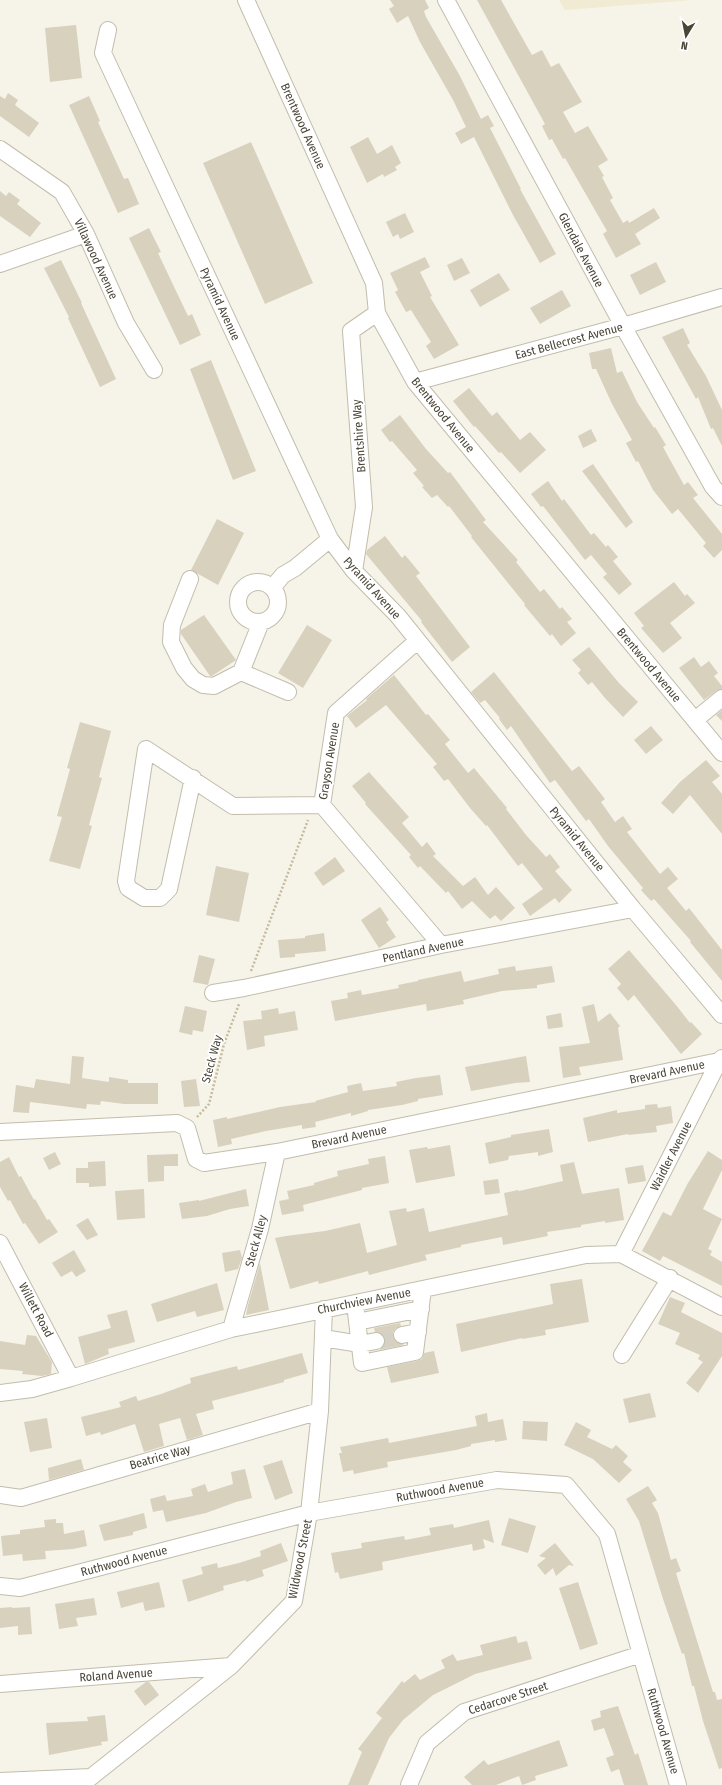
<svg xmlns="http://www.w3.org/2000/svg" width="722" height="1785" font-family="'Fira Sans Condensed',sans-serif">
  <rect width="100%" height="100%" fill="#f6f3e9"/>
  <path fill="#f0ebd2" d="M559 0H692L565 10Z"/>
  <path fill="#d8d1be" d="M390 0H425L429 8 424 11 426 17 460 76 481 119 488 115 494 126 490 128 521 189H520L556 254 540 263 513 215 474 137 461 144 455 133 466 127 453 100 420 42 408 16 397 23 389 9 394 6Z
    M477 0H501L532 55 542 50 551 67 559 63 582 102 563 112 575 133 588 126 608 160 598 166 604 176 602 177 613 198 610 200 623 223 628 220 629 223 654 208 660 218 635 234 641 244 616 258 603 234 607 231 565 158 563 159 552 139 549 140 542 126 545 124Z
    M76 25 82 78 50 82 45 28Z
    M8 93 18 100 15 105 39 123 29 137 0 116V96L5 99Z
    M89 96 100 121 98 122 124 179 128 178 139 204 118 213 69 105Z
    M368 137 377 154 392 145 401 163 395 167 397 170 384 177 383 174 367 183 350 147Z
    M251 142 313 283 265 304 203 163Z
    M0 191 6 196 9 192 20 200 17 204 41 223 30 237 0 216Z
    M405 213 414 232 400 239 398 234 393 237 386 222Z
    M149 228 161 252 158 253 177 293 188 316 192 314 201 335 180 345 129 238Z
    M425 257 430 267 420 272 432 296 430 297 459 345 434 359 426 346 431 342 411 310 406 312 395 292 398 290 390 273Z
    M462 258 470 273 454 281 447 265Z
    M61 260 82 303H81L116 379 100 387 68 318 69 317 44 268Z
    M656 262 666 282 640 295 630 275Z
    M499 273 510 290 480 307 470 290Z
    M562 290 571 306 540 324 530 308Z
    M683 328 690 343 687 345 706 376 722 410V446L713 428 711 429 698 397 696 399 662 337Z
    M611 348 617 373 622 371 637 402 654 428 655 427 666 445 663 447 684 485 688 482 698 495 693 498 722 534V550L714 558 703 546 706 543 678 509 672 514 653 490 638 461 636 462 626 443 632 440 612 404 596 369H592L589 353Z
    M211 360 256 471 233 480 190 369Z
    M469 388 492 416 497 412 520 440 530 432 546 450 520 473 501 452 499 453 475 426 474 427 453 401Z
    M400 415 426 449 448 473 450 472 486 520 483 522 518 560 516 562 540 592 544 589 560 609 562 607 572 619 567 622 576 633 561 646 552 634 550 636 524 605 525 604 471 537 472 536 449 506 448 507 437 495 432 498 422 487 424 486 413 473 417 470 392 441 390 442 381 430Z
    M591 429 597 441 583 448 578 436Z
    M593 464 633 522 626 528 582 471Z
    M548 481 562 501 564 499 591 535 594 533 606 547 608 545 618 557 613 561 632 584 619 595 603 577 607 574 591 555 585 560 543 506 541 507 531 494Z
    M217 519 244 533 218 585 191 570Z
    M385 536 402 558 405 555 420 573 416 576 470 647 452 662 421 622 422 621 366 554 367 550Z
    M674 582 685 596 687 594 695 603 670 623 682 638 663 653 641 628 644 626 634 613Z
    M204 615 236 660 212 676H210L181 634V630Z
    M307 625 332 640 303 688 278 673Z
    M589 647 619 683 638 702 623 717 605 698 592 682 588 685 578 673 581 670 572 660Z
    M694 657 701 667 709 661 718 673 714 676 722 686V689L716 691 704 700 679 668Z
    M494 672 572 771 579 766 605 799 601 802 615 822 623 816 632 829 627 832 660 874 668 867 678 879 667 888 686 911 689 908 722 950V981L690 942 691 941 654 899 651 901 641 890 643 888 608 846 589 819 586 821 555 780 550 783 511 726 507 730 499 719 500 718 485 700 480 703 471 692Z
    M394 675 426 715 428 714 450 740 445 744 468 773 474 768 507 808 506 809 526 835 546 857 550 854 560 867 555 871 572 890 559 903 555 898 530 916 522 904 543 889 522 863 518 866 487 825 486 826 470 808 448 779 444 781 433 767 437 764 386 705 356 728 347 716 367 700 366 699Z
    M722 710V721L716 715Z
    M80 722 111 731 99 777 102 778 89 825 92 826 80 869 49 861 62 817 57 816 70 769 67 768Z
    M651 726 663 740 646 754 634 740Z
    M706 760 720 776 712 782 722 794V834L690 795 673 814 661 803 680 782Z
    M369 772 409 817 402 823 422 847 427 842 436 854 433 856 463 886 475 877 488 895 496 887 515 908 501 921 495 915 490 919 472 901 462 909 448 891 446 893 420 866 418 868 409 857 411 855 365 804 366 803 352 786Z
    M335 857 345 871 323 886 314 873Z
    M216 866 249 873 239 922 206 915Z
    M380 907 389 920 386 922 396 937 379 948 361 920Z
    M324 933 326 951 295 954V957L280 958 278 940 305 938V936Z
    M629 950 676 1005 690 1023 691 1022 702 1034 681 1054 634 995 628 1001 617 988 621 984 608 969Z
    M199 955 215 959 208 985 193 982Z
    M515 966 516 971 552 966 555 982 537 985V988L502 991 463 1000 464 1004 448 1007 427 1011 426 1004 335 1021 331 1001 348 998 347 993 361 990 362 995 399 988 398 985 418 981V980L461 971 464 982 499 974 498 969Z
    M594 1004 598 1022 610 1013 620 1026 618 1028 623 1060 579 1067 581 1075 563 1078 559 1047 590 1043 582 1007Z
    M185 1006 207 1011 203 1032 193 1030 192 1035 179 1032Z
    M278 1008 279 1014 295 1011 298 1030 264 1036 265 1046 247 1050 243 1021 262 1019 261 1011Z
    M561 1013 563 1027 548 1029 546 1016Z
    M72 1056 84 1057 82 1078 109 1082V1077L128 1080V1083H158V1104H124L101 1101 100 1105 87 1104 86 1109 30 1102 29 1113 13 1112 16 1085 34 1088 36 1079 70 1084Z
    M526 1056 530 1082 515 1083 471 1091 465 1067Z
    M440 1075 443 1095 418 1099V1101L402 1105 368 1110V1111L351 1116V1113L315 1122 316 1127 302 1129V1125L266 1131 231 1139 232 1144 218 1147 213 1120 227 1117V1119L280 1107 316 1102 315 1101 348 1092 347 1086 361 1083 363 1091 397 1086 396 1082 416 1078Z
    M196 1079 200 1106 184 1107 181 1081Z
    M657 1104 658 1108 671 1106 673 1123 656 1126 657 1132 628 1135V1134L588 1142 583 1118 617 1110V1113L645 1109V1105Z
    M549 1129 553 1152 538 1156V1152L509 1156 508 1160 489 1164 485 1143 511 1137V1135Z
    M450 1145 455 1176 416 1183 409 1150 427 1147 428 1149Z
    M708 1151 722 1160V1170L703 1209 722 1219 708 1249 712 1251 710 1255 722 1262V1286L663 1256 660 1261 642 1251 663 1212 671 1216 688 1183Z
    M55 1152 61 1164 49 1170 43 1158Z
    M178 1154V1166H164V1181L148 1182 147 1155Z
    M385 1156 389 1183 362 1188V1190L303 1205 304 1211 282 1215 279 1201 289 1199 287 1191 314 1185V1183L338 1176 337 1171 369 1164 368 1159Z
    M9 1157 19 1177 21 1176 34 1200 35 1199 47 1220 49 1219 58 1232 39 1244 25 1223 23 1224 10 1200 8 1201 0 1187V1162Z
    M105 1161 106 1186 89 1187V1183H76V1168H88V1162Z
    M574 1162 582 1194 619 1188 624 1220 605 1223V1221L581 1225V1227L547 1232 548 1236 503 1245 502 1237 461 1245V1247L425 1255 427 1260 369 1275 368 1271 319 1284 318 1281 290 1289 275 1238 286 1236 325 1231 360 1223 367 1253 397 1245 389 1211 406 1208 407 1212 424 1208 429 1232 508 1215 504 1193 518 1190 519 1191 563 1181 560 1165Z
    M643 1165 646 1181 628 1184 625 1168Z
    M498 1179 500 1193 485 1195 483 1181Z
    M144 1189 145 1218 117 1220 115 1191Z
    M246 1189 249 1206 230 1209 207 1216 182 1219 179 1203 199 1200V1201Z
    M88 1218 98 1235 87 1240 76 1225Z
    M74 1250 86 1271 76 1277 72 1271 61 1277 52 1263Z
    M240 1250 242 1258 238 1269 225 1272 222 1253Z
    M260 1263 269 1310 246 1315 248 1305Z
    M582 1279 589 1322 545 1330 546 1335 522 1339V1338L461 1352 456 1324 553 1304 550 1284Z
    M217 1283 224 1310 197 1317 195 1311 157 1322 151 1304Z
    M670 1297 685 1303 681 1312 722 1333V1356L698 1393 686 1383 703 1362 698 1359 700 1355 675 1344 680 1333 658 1324Z
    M127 1310 135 1342 108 1349 109 1354 85 1364 78 1337 111 1328 107 1315Z
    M400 1323 401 1326 396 1328 393 1332V1336L395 1341 404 1345 379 1350 385 1344V1339L383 1335 375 1332 374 1328Z
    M27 1335 36 1336 52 1362 51 1374 42 1376 22 1374 23 1371 0 1369V1341L25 1345Z
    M434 1351 439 1373 391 1383 387 1367 417 1361 422 1359 424 1353Z
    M302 1353 308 1373 284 1380V1382L212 1401 214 1409 196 1414 203 1435 187 1440 180 1418 159 1424 164 1446 144 1452 135 1424 101 1435 100 1432 86 1436 81 1417 121 1407 119 1402 136 1396 138 1401 161 1394 191 1383 190 1378 217 1371 237 1366 238 1370Z
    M650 1393 656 1417 629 1423 623 1399Z
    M487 1413 488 1422 503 1419 507 1440 495 1442V1440L471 1444V1446L456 1450 387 1462 388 1467 354 1474 353 1470 343 1472 339 1453H342L340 1447 388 1438 389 1443 477 1426 475 1416Z
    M47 1418 52 1448 30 1452 24 1422Z
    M523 1421 548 1422 547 1441 522 1439Z
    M576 1422 591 1430 587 1437 612 1449 616 1445 628 1456 623 1462 632 1470 619 1483 593 1459 564 1445Z
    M81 1459 84 1470 49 1480 48 1468Z
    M282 1460 293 1493 275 1500 263 1466Z
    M245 1469 252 1498 236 1502 206 1513 166 1522 163 1510 153 1512 150 1499 165 1495 167 1501 193 1496 191 1489 205 1484 208 1492 233 1484 231 1472Z
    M648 1486 657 1500 652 1503 658 1513 671 1560 676 1558 681 1571 676 1573 713 1692H715L717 1700 722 1699V1768L719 1769 703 1721 694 1686H692L684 1653 682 1654 663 1599 639 1521 626 1499Z
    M144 1513 147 1528 133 1532V1535L104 1541 99 1525Z
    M509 1518 536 1526 528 1553 501 1545Z
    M56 1519V1523H63L64 1534 84 1530 87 1546 73 1549 45 1551 46 1559 23 1561 22 1554 3 1556 1 1536 20 1534V1530L45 1527 44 1520Z
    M489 1520 494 1543 483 1539 485 1548 473 1551 472 1544 382 1562 383 1570 340 1579 338 1572 335 1573 331 1553 362 1548 361 1543 404 1536 405 1540 431 1535 429 1528 453 1524 454 1528Z
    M281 1543 288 1561 262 1570 264 1576 246 1582V1580L223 1586 224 1590 188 1602 182 1580 203 1574 201 1567 217 1563 218 1568 239 1563 261 1556 260 1551Z
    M555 1543 574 1566 569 1565 556 1576 553 1568 545 1575 537 1565 546 1558 539 1556Z
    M159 1582 165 1607 145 1611 143 1602 121 1608 117 1592Z
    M578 1582 598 1644 580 1650 559 1588Z
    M94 1598 97 1615 76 1618 78 1626 59 1629 55 1604Z
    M12 1607V1608L30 1607 32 1634 18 1635V1626L0 1628V1608Z
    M516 1636 518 1643 527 1641 532 1659 475 1674 433 1695 403 1720 389 1738 368 1785H348L362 1752 358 1749 382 1718 376 1713 402 1681 404 1683 415 1674 420 1680 445 1668 441 1660 453 1654 457 1661 483 1655 480 1645Z
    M146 1682H149L159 1695 145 1706 134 1691Z
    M618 1706 635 1755 638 1753 648 1785H624L619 1769 611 1772 606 1758 614 1755 604 1728 594 1731 591 1720 601 1717 600 1711Z
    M105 1715 108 1741 101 1742 102 1745 49 1755 46 1723 88 1721 87 1717Z
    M559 1740 568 1766 535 1776 536 1780 522 1785 519 1776 496 1785H472L464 1777 484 1760 488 1765Z"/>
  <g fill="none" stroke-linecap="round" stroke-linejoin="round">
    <path stroke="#d4d0c5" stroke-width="16" stroke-dasharray="16 8" stroke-linecap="butt" d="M376 1341 402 1335"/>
    <defs>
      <path id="minor" d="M246 0 374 283 377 313 415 382 722 753
        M446 0 623 326 713 487 722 497
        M108 30 103 53 330 539 354 571 398 616 633 909 722 1015
        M0 149 62 192 86 234 126 323 154 370
        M0 264 86 234
        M415 382 623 326 722 297
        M354 571 364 507 351 331 377 313
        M190 579 172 625 171 642 184 668 193 679 203 685 214 686 241 672
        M238 602a20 20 0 1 1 40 0a20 20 0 1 1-40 0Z
        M272 588 283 575 295 568 330 539
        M261 622 241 672 288 692
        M417 641 336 713 322 805 441 945
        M695 720 722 698
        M193 778 169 889 160 898H144L128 888 126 881 146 749 233 806 322 805
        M213 993 244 988 441 945 633 909
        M0 1132 177 1123 187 1128 196 1159 204 1163 277 1152 719 1061
        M0 1243 71 1378
        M621 1254 719 1061 722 1058
        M355 1304 362 1363 415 1352 423 1289
        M357 1322 421 1309
        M231 1329 260 1229 277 1152
        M402 1335 418 1332
        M323 1338 360 1344 376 1341
        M622 1355 670 1278
        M0 1393 32 1389 71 1378 231 1329 586 1255 621 1254 722 1307
        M0 1495 21 1498 320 1411
        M0 1586 20 1588 309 1513 497 1480 566 1485 607 1534 678 1785
        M0 1684 231 1666
        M0 1781 91 1777
        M81 1785 231 1666 294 1601 309 1513 320 1411 324 1309
        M409 1785 427 1743 464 1712 641 1654"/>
    </defs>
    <use href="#minor" stroke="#c2bdab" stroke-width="18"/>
    <path stroke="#c5bb9b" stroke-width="2.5" stroke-dasharray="2 2" stroke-linecap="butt" d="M251 971 308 820
      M197 1117 209 1104 224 1044 239 1004"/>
    <use href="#minor" stroke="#fff" stroke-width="16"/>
  </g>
  <g text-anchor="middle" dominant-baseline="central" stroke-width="3.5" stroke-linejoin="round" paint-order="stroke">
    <g font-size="12" fill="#4a4537" stroke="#fff">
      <text transform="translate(303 126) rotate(66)">Brentwood Avenue</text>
      <text transform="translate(581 250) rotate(62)">Glendale Avenue</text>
      <text transform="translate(96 259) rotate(65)">Villawood Avenue</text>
      <text transform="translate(220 304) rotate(65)">Pyramid Avenue</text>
      <text transform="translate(569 341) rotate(-15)">East Bellecrest Avenue</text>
      <text transform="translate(443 415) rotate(51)">Brentwood Avenue</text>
      <text transform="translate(359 436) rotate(-94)">Brentshire Way</text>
      <text transform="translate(372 588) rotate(48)">Pyramid Avenue</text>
      <text transform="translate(649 665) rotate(50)">Brentwood Avenue</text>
      <text transform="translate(329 761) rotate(-81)">Grayson Avenue</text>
      <text transform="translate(577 839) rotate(51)">Pyramid Avenue</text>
      <text transform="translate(423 950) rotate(-12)">Pentland Avenue</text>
      <text transform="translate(212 1059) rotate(-75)">Steck Way</text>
      <text transform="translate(667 1072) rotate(-12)">Brevard Avenue</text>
      <text transform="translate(349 1137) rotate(-12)">Brevard Avenue</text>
      <text transform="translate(671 1156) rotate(-63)">Waidler Avenue</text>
      <text transform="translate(256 1241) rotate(-75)">Steck Alley</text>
      <text transform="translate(364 1301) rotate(-11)">Churchview Avenue</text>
      <text transform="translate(36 1310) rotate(62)">Willett Road</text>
      <text transform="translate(160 1457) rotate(-16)">Beatrice Way</text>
      <text transform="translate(440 1490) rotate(-10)">Ruthwood Avenue</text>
      <text transform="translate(300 1559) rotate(-79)">Wildwood Street</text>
      <text transform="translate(124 1561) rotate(-15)">Ruthwood Avenue</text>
      <text transform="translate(116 1675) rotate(-4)">Roland Avenue</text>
      <text transform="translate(508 1698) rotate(-18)">Cedarcove Street</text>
      <text transform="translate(663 1731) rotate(74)">Ruthwood Avenue</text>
    </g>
  </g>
  <g transform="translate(686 36) rotate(190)" stroke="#ffffff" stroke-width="3" paint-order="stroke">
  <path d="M0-3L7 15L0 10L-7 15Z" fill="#4a4537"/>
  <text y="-6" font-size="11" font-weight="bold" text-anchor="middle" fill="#4a4537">N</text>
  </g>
</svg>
